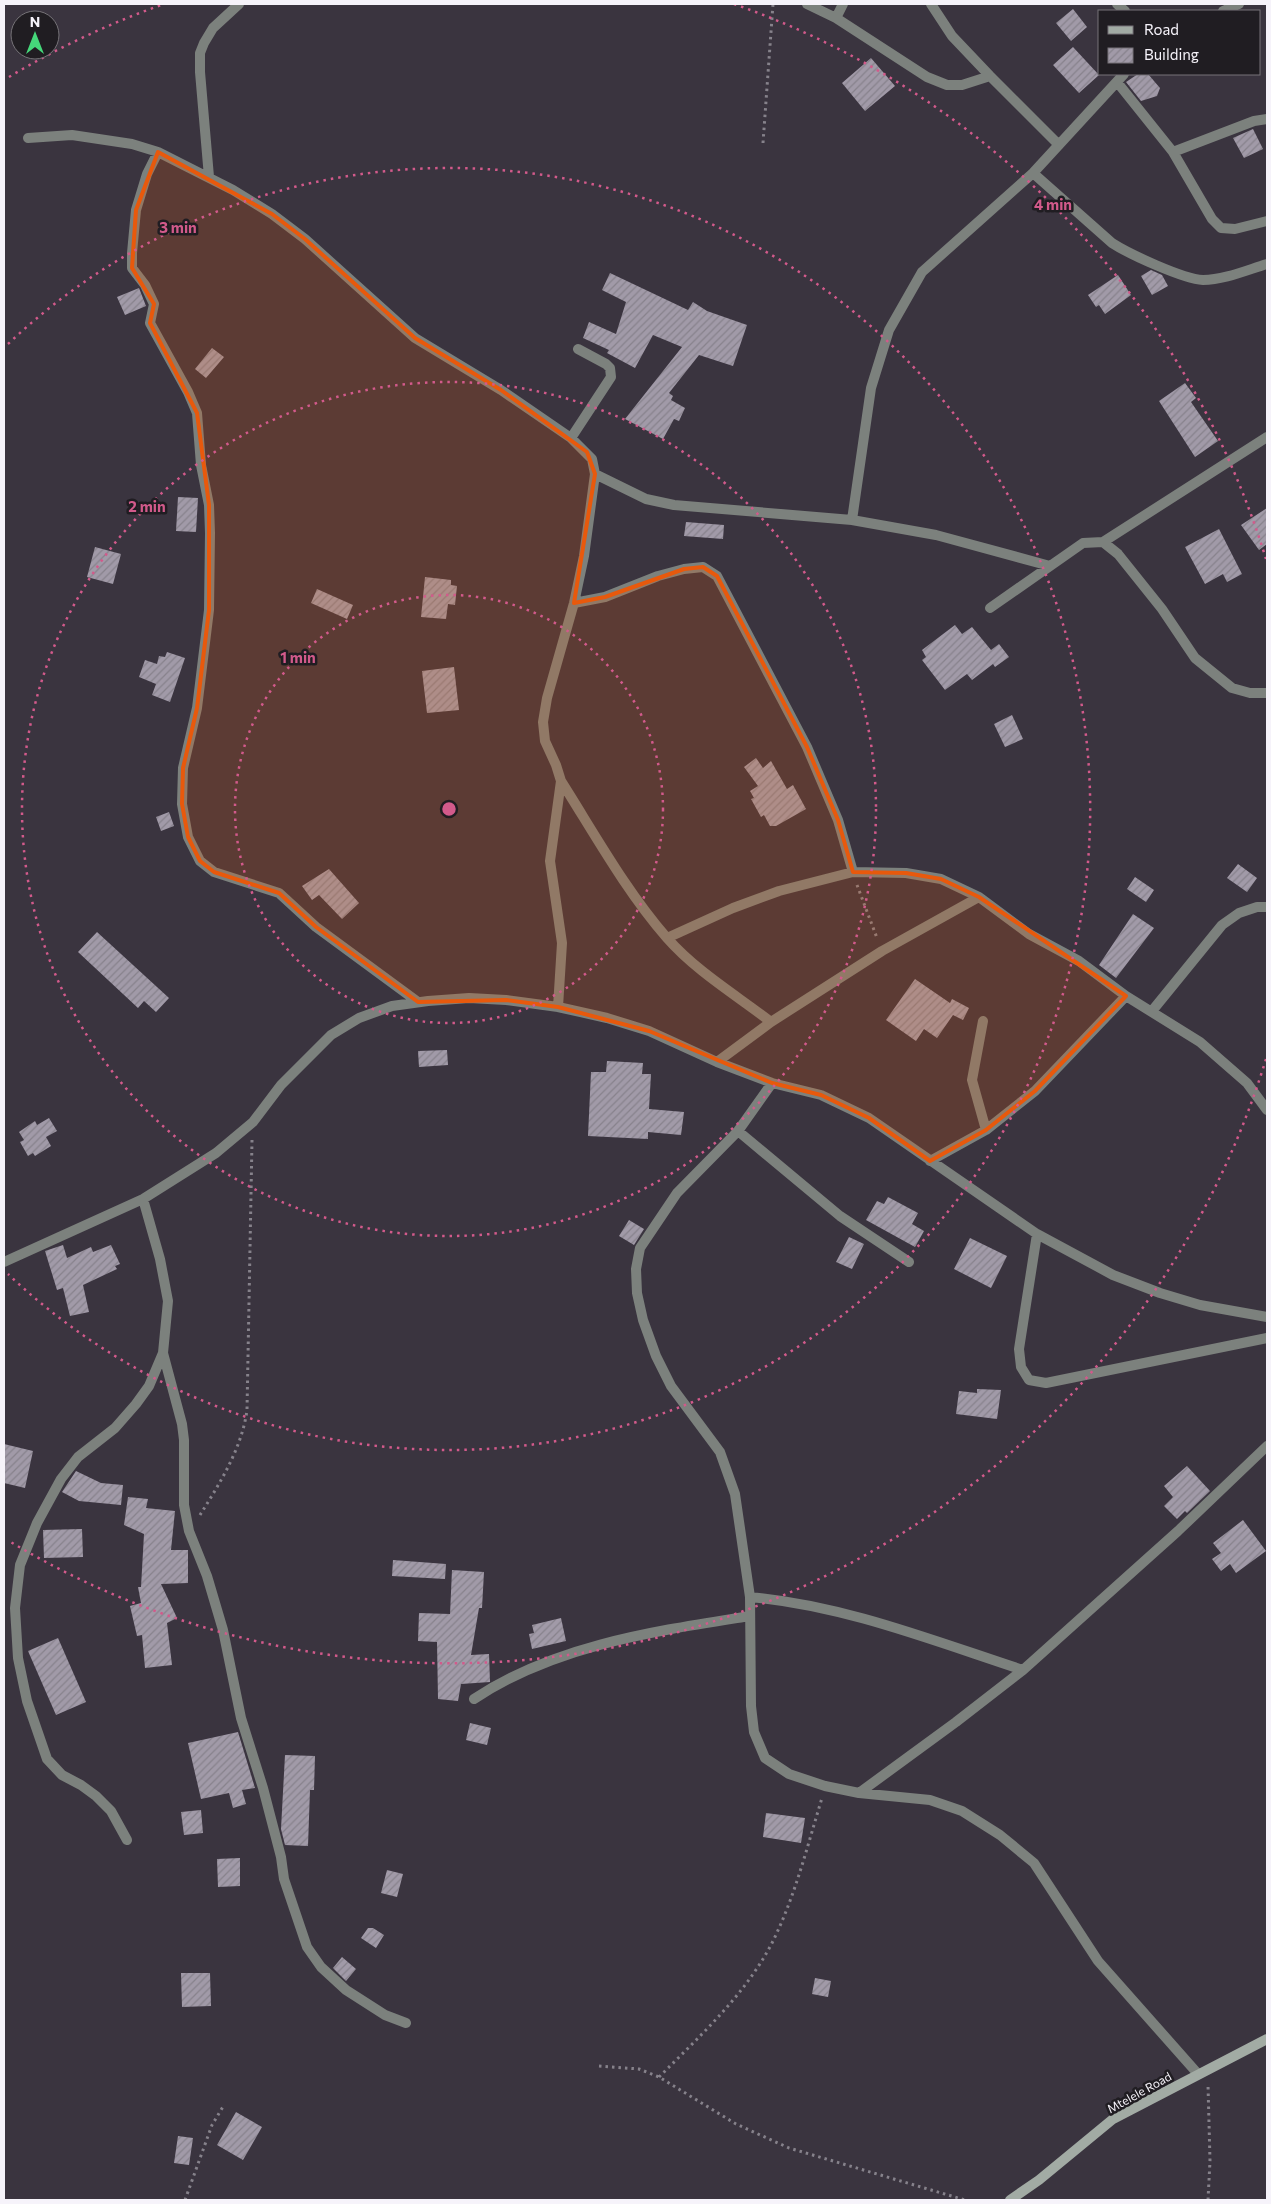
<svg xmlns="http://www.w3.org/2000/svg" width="1271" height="2204" font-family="Commissioner,sans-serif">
  <defs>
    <pattern id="building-hatch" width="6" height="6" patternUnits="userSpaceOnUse" patternTransform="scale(1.25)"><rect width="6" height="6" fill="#a19aa8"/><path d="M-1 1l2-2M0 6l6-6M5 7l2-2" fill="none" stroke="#87828c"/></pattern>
  </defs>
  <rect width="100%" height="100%" fill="#3a343f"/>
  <path fill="url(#building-hatch)" d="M1073 9 1087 27 1071 41 1056 23Z
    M1073 47 1099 75 1079 93 1053 65Z
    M871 58 895 86 865 111 842 83Z
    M1138 74H1148L1160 88 1157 96 1141 101 1126 82Z
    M1253 129 1263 149 1244 158 1233 138Z
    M1151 270 1162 275 1168 286 1152 295 1141 276Z
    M610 273 688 310 693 302 707 311 747 325 733 366 699 355 669 393 673 396 671 400 685 408 679 421 674 419 663 439 625 419 682 347 653 335 635 368 607 353 609 350 583 338 589 322 616 334 626 302 602 290Z
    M1118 275 1131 295 1105 314 1099 305 1096 307 1088 295Z
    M139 288 146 306 125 315 117 297Z
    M212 348 224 357 206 378 195 369Z
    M1185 383 1196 398 1191 402 1218 441 1195 457 1159 401Z
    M178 497 198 498 196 532 176 531Z
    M1267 508V544L1259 550 1241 525Z
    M686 522 724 525 723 539 684 536Z
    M1219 529 1242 574 1227 582 1223 574 1205 584 1185 547Z
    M95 547 121 554 113 584 87 577Z
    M425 577 451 580V585L457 586 455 605 448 604 446 619 421 617Z
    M317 589 353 605 347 619 311 603Z
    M955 625 962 634 972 627 991 650 999 644 1009 657 995 667 993 664 972 680 967 674 945 690 922 660 926 657 922 650Z
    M167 652 185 658 170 702 152 695 156 684 139 677 145 660 157 664 159 656 165 657Z
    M454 667 459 710 427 713 422 671Z
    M1012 715 1023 739 1005 747 994 724Z
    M756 758 763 768 771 761 787 789 793 785 806 809 776 826H770L764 815 761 817 751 799 754 798 750 791 758 786 744 767Z
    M169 812 174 826 161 831 156 817Z
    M1238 864 1257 878 1247 892 1227 878Z
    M329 869 359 903 342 919 319 895 312 900 302 886Z
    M1135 877 1154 890 1146 902 1127 889Z
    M1133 914 1154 928 1116 978 1099 965Z
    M97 932 169 998 156 1012 144 1001 138 1008 78 952Z
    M915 979 950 1003 952 999 969 1008 963 1020 953 1015 937 1038 924 1029 916 1041 886 1020Z
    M447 1050 448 1065 419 1067 418 1051Z
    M607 1061 643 1063 642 1074H651L649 1109 684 1112 681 1135 648 1132V1139L588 1136 591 1072H606Z
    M49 1118 57 1131 46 1137 51 1146 35 1156 33 1153 28 1156 20 1142 24 1140 19 1132 35 1121 37 1125Z
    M888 1197 918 1213 912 1224 924 1231 915 1247 866 1220 877 1201 884 1204Z
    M629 1220 644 1229 634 1245 619 1236Z
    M849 1237 864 1244 852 1269 836 1262Z
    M970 1238 1007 1256 991 1288 954 1269Z
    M63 1245 67 1258 91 1247 93 1252 111 1245 120 1264 115 1266 117 1269 83 1285 89 1312 70 1316 63 1288 57 1290 45 1251Z
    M977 1389 1001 1390 997 1419 956 1414 959 1391 977 1393Z
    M4 1444 33 1451 25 1488 4 1483Z
    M1187 1466 1210 1491 1187 1513 1185 1511 1177 1519 1164 1506 1173 1497 1164 1486Z
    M76 1471 101 1483 123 1485 121 1505 79 1501 62 1492Z
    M128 1497 148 1499 146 1508 175 1511 171 1550H188V1583L161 1584 177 1618 167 1623 172 1665 145 1668 142 1635 137 1636 130 1606 141 1603 138 1587H141L144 1534 124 1525Z
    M1243 1520 1266 1551 1236 1573 1230 1564 1221 1571 1212 1559 1221 1553 1213 1543Z
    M82 1529 83 1557 44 1558 43 1530Z
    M393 1560 446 1564 445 1579 392 1576Z
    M452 1570 484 1572 482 1608H479L471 1655 489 1654 490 1682 461 1684 458 1701 438 1699 437 1642 418 1641 419 1613 450 1614Z
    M561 1618 566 1641 532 1649 529 1634 534 1633 532 1625Z
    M58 1638 86 1702 56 1715 28 1651Z
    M470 1723 491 1728 487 1745 466 1740Z
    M238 1732 255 1788 242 1790 246 1804 233 1808 229 1793 201 1799 188 1743Z
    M285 1755 315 1756 314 1790H310L308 1846 285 1845 281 1829Z
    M201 1810 203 1833 184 1835 181 1812Z
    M766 1813 805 1818 801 1843 763 1837Z
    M240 1858V1886L218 1887 217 1859Z
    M387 1870 403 1874 397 1897 381 1893Z
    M368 1928H373L384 1935 376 1948 361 1938Z
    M342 1957 356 1969 346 1981 333 1968Z
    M181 1973H210L211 2006 182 2007Z
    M815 1978 831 1981 828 1997 812 1994Z
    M236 2112 262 2127 243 2160 217 2145Z
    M178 2136 193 2138 189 2165 174 2163Z"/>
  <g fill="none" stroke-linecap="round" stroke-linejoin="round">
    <path stroke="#86828b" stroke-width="3" stroke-dasharray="2.5 4" stroke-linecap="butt" d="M763 143 773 4
      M857 885 877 938
      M200 1515C220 1483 242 1448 247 1410L252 1140
      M599 2066 639 2069 659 2077 736 2124 789 2148 965 2200
      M659 2077C700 2036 745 1995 772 1943 795 1897 807 1847 822 1798
      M185 2200 212 2125 224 2105
      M1208 2200 1210 2161 1208 2085"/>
    <path stroke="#7c817d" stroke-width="10" d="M807 4 836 18 927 77 947 85H962L990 76
      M931 4 952 36 990 76 1059 145
      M1117 4 1125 11
      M1223 11 1239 4
      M836 18 843 4
      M1117 82 1173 152 1212 219 1221 228 1235 229 1267 221
      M28 138 72 135 132 144 158 152 233 190 272 214 305 239 415 338 501 390 571 438 592 459 595 474 584 556 574 603 547 698 543 722 545 741 556 765 561 781 550 861 562 943 558 1007
      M158 152 147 174 136 210 132 253V268L145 285 154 304 150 323 188 392 197 413 201 465 209 505 210 533 209 610 197 708 183 768 182 804 188 837 200 861 214 872 279 893 316 927 418 1002
      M1173 152 1254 121 1267 119
      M1033 173 1112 243C1129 254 1183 279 1203 280 1224 280 1247 270 1267 264
      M209 177 200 72V53L204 43 213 28 239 4
      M571 438 611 377 610 368 606 364 578 349
      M595 474 646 499 674 505 852 520 936 535 1050 566
      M852 520 871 388 889 330 922 272 1033 173 1124 74
      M1103 542 1267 437
      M574 603 605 597 658 576 684 569 703 567 717 576 807 747 838 820 853 872
      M990 608 1083 543 1103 542 1118 554 1162 609 1195 658 1232 688 1250 693H1267
      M561 781C594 833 626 891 667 938 696 971 736 995 771 1022
      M667 938 733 908 779 891 853 872 906 873 941 879 979 897 1029 934 1079 961 1126 996 1200 1042 1247 1083 1267 1110
      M1152 1011 1222 925 1239 913 1257 907H1267
      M983 1021 972 1080 986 1130
      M717 1062 771 1022 882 951 979 897
      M772 1083 738 1131 677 1193 640 1248 636 1269 637 1293 643 1320 656 1356 671 1386 720 1452 735 1494 750 1597 751 1706 754 1732 765 1758 789 1774 825 1786 859 1793 930 1800 962 1811 1000 1835 1034 1863 1098 1961 1198 2074
      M738 1131 840 1216 909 1262
      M930 1161 986 1130 1035 1091 1126 996
      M1037 1234 1019 1349 1021 1367 1029 1380 1046 1383 1267 1338
      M4 1262 143 1199 216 1153 253 1122 281 1085 331 1035 359 1018 392 1006 428 1001 469 998 506 1000 558 1007 607 1018 649 1031 717 1062 772 1083 821 1095 869 1118 1037 1234 1113 1275 1160 1293 1200 1305 1267 1317
      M163 1353 182 1424 184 1440V1505L189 1531 207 1576 223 1630 241 1718 263 1788 281 1857 284 1879 307 1947 321 1967 346 1990 385 2015 406 2023
      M750 1597C843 1605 934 1641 1023 1670
      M474 1699C555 1645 656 1631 750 1616
      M859 1793 956 1722 1023 1670 1178 1531 1267 1446
      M127 1840 111 1811 96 1796 81 1785 62 1775 47 1759 27 1701 18 1658 15 1608 20 1565 37 1523 61 1479 78 1457 115 1428 136 1404 149 1386 163 1353 168 1301 160 1259 143 1199"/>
    <path stroke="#a2aba4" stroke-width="10" d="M1010 2200 1039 2180 1113 2119 1267 2039"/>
  </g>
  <path fill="#e8590c" fill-opacity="0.2" stroke="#e8590c" stroke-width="4" stroke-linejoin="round" d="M158 152 272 214 305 239 415 338 501 390 587 452 595 474 574 603 605 597 684 569 703 567 717 576 807 747 838 820 853 872 906 873 941 879 979 897 1126 996 1035 1091 986 1130 930 1161 869 1118 821 1095 772 1083 649 1031 558 1007 506 1000 418 1002 316 927 279 893 214 872 200 861 188 837 182 804 183 768 197 708 209 610V505L197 413 150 323 154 304 132 268 136 210Z"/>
  <g fill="none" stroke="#d25a8b" stroke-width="2.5" stroke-dasharray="2.5 5">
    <circle cx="449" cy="809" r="214"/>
    <circle cx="449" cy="809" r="427"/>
    <path d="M8 344A641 641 0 1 1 8 1274"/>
    <path d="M1266 1059A854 854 0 0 1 9 1541M9 77A854 854 0 0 1 164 4M734 4A854 854 0 0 1 1266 559"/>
  </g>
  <g text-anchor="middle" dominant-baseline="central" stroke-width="5" stroke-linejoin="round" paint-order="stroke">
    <g font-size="12" fill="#f6f3fa" stroke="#201d22">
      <text transform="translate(1139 2092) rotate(-29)">Mtelele Road</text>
    </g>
  </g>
  <circle cx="449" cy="809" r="8" fill="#d25a8b" stroke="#201d22" stroke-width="2.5"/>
  <g font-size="15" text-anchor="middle" font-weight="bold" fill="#d25a8b" stroke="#201d22" stroke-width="5" stroke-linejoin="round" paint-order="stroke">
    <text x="1053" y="210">4 min</text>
    <text x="178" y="233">3 min</text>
    <text x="147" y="512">2 min</text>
    <text x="298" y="663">1 min</text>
  </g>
  <rect width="1271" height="2204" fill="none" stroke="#f6f3fa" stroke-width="10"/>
  <rect x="1098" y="10" width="162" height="65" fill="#201d22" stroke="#767378"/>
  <rect x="1108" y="26" width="25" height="8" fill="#a2aba4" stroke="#767378"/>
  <text x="1144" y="35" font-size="15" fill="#f6f3fa">Road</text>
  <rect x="1108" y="48" width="25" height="15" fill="url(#building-hatch)" stroke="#767378"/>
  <text x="1144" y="60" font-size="15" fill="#f6f3fa">Building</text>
  <g transform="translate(35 35)"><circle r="24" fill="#201d22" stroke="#767378"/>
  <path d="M0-4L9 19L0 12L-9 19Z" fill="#45d77a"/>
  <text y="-8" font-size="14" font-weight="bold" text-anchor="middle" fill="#f6f3fa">N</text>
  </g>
</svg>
